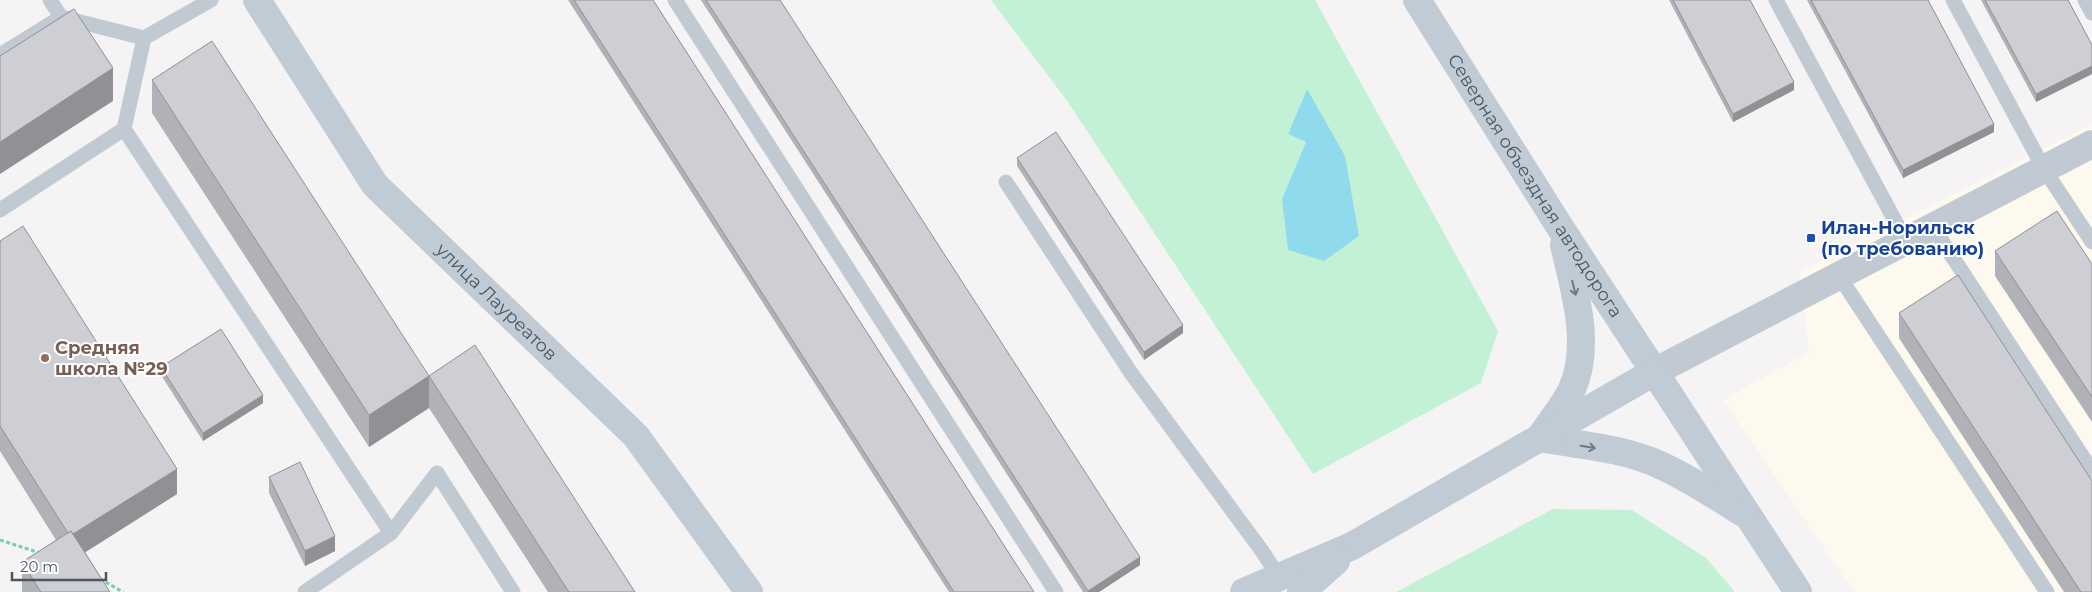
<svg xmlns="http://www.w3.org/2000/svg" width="2092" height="592" font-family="Montserrat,sans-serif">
  <rect width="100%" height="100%" fill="#f5f3f3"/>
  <path fill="#fdf9ef" d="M2092 124V592H1854L1723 400 1809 352 1800 272Z"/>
  <path fill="#c3f1d5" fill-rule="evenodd" d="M991 0H1315L1498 331 1481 383 1313 474 1068 102ZM1307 89 1324 261 1282 199 1306 142 1288 134Z
    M1553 509 1632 510 1706 558 1735 592H1396Z"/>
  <path fill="#90daee" d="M1307 89 1345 156 1359 236 1324 261 1288 250 1282 199 1306 142 1288 134Z"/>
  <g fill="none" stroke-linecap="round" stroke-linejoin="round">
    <path stroke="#7ad0a6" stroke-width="3" stroke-dasharray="4 2.5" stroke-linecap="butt" d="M0 540 40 553
      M100 579 123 592"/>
    <path stroke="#c1cad2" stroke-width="15" d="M50 0 61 17 144 38 211 0
      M675 0 1056 592
      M1776 0 1906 241
      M1953 0 2044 169 2092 242
      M2085 0 2092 13
      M0 55 61 17
      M124 129 391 533
      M1006 182 1131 373 1262 551 1279 577
      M0 210 124 129 144 38
      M1933 227 2092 471
      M1839 276 2047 592
      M305 592 391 533 437 473 513 592"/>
    <path stroke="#c1cad2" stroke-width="28" d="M1654 372 2092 144"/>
    <g stroke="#c1cbd6" stroke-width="28">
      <path id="s1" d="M257 0 375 185 636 436 749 592"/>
      <path id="s2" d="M1417 0 1558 224 1798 592"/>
      <path d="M1564 245C1574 289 1592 345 1572 389 1564 406 1550 422 1540 438 1579 445 1623 448 1660 465 1689 478 1716 496 1743 513"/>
      <path d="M1244 592 1352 546 1654 372"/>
      <path d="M1301 592 1336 561"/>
    </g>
  </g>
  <path fill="#b0b2b7" d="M568 0H653L1034 592H949Z
    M701 0H780L1140 565 1099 592H1083Z
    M1669 0H1750L1794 90 1733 122Z
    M1807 0H1928L1994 132 1903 178Z
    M1981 0H2068L2092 45V74L2036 102Z
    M152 80 429 376 635 592H548L429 408 369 447 152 113Z
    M1017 158 1183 333 1144 360 1017 166Z
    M0 241 177 494 85 552 110 592H22V562L56 540 0 451Z
    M1995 251 2092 264V422L1995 276Z
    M1899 313 2092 592H2064L1899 338Z
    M161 367 263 403 203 441 161 375Z
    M269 477 335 551 305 566 269 493Z"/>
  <path fill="#909195" d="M2092 66V74L2036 102V94Z
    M113 68V101L0 174V142Z
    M1794 82V90L1733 122V114Z
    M1994 124V132L1903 178V170Z
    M1183 325V333L1144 360V352Z
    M429 376V408L369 447V415Z
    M263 395V403L203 441V433Z
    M177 469V494L70 562V536Z
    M335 536V551L305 566V551Z
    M1140 557V565L1099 592H1088V591Z"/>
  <path fill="#cdcfd5" stroke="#909195" d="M574 0H653L1034 592H954Z
    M706 0H780L1140 557 1088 591Z
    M1673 0H1750L1794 82 1733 114Z
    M1811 0H1928L1994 124 1903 170Z
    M1985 0H2068L2092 45V66L2036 94Z
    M74 9 113 68 0 142V56Z
    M212 41 429 376 475 345 635 592H569L429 376 369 415 152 80Z
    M1056 132 1183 325 1144 352 1017 158Z
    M2057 211 2092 264V397L1995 251Z
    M23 226 177 469 73 534 71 531 68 533 0 426V241Z
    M1958 275 2092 481V592H2081L1899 313Z
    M221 329 263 395 203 433 161 367Z
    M300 462 335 536 305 551 269 477Z
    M71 531 110 592H41L22 562Z"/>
  <defs><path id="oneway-shaft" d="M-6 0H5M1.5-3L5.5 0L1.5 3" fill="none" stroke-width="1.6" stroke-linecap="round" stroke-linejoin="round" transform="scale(1.25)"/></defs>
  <g stroke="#6e7984">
    <use href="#oneway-shaft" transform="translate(1574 288) rotate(76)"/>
    <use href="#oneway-shaft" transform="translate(1588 447) rotate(10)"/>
  </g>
  <rect fill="#1a4fb4" stroke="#fff" stroke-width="2" x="1806" y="233" width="10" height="10" rx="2.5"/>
  <circle fill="#8d6e63" stroke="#fff" stroke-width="2" cx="45" cy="358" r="5"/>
  <g text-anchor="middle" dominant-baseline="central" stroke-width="4" stroke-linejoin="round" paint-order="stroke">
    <g font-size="18" fill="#4a5661" stroke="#fff">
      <text stroke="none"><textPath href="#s2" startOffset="220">Северная объездная автодорога</textPath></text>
      <text stroke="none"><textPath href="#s1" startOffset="388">улица Лауреатов</textPath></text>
    </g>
    <g font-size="18" font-weight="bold" fill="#164399" stroke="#fff" text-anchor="start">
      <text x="1821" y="228">Илан-Норильск<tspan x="1821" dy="21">(по требованию)</tspan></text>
    </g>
    <g font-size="18" font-weight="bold" fill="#785e54" stroke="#fff" text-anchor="start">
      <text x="55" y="348">Средняя<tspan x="55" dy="21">школа №29</tspan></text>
    </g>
  </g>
  <path d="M12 572v8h94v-8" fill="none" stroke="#4a5661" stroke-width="2.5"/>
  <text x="20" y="572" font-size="15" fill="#4a5661" stroke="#ffffff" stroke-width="4" paint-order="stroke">20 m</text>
</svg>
